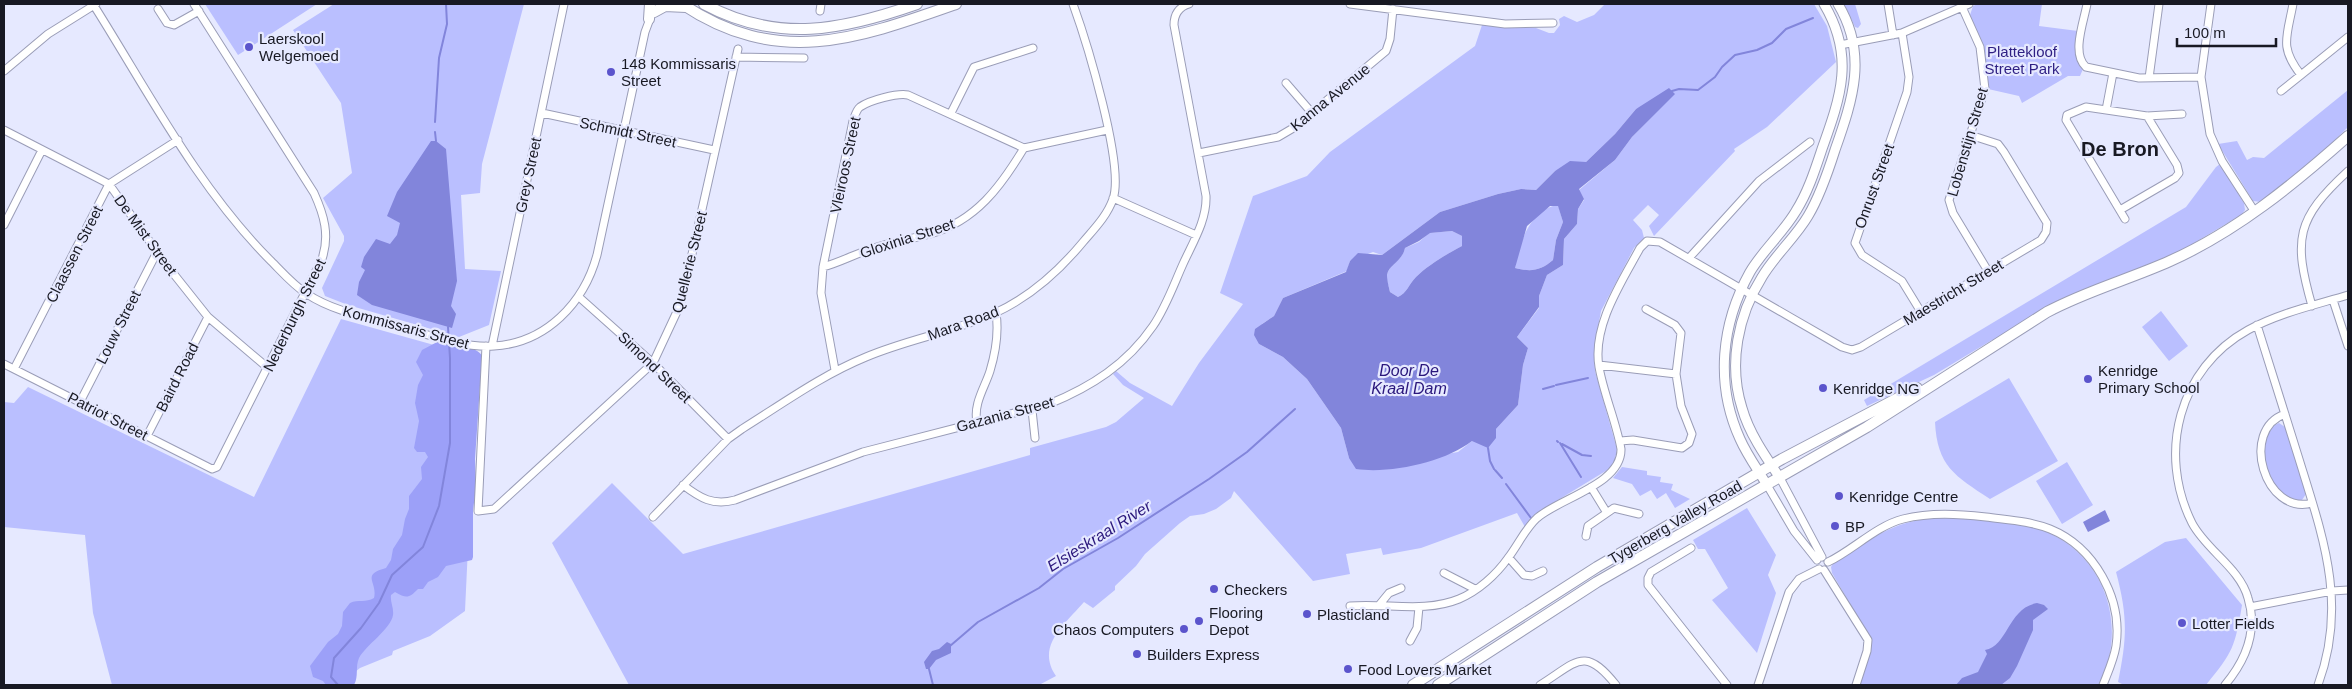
<svg xmlns="http://www.w3.org/2000/svg" width="2352" height="689" font-family="Arial,sans-serif">
  <rect width="100%" height="100%" fill="#e6e9ff"/>
  <path fill="#babfff" fill-rule="evenodd" d="M205 4H317L238 55Z
    M334 4H524L482 164 480 193 461 195 465 269 501 271 489 325 459 337 348 305 325 296 322 288 344 241V236L323 198 352 173 341 103 293 30Z
    M1605 4H1814L1827 26 1836 62 1767 127 1734 149 1735 151 1654 236 1649 226 1659 215 1648 205 1633 220 1642 230 1644 238 1634 248 1601 311 1594 350 1595 371 1617 449 1615 460 1609 469 1535 514 1525 527 1517 513 1421 548 1383 555 1381 548 1346 554 1350 574 1313 581 1234 491 1231 498 1216 509 1204 514 1190 516 1180 523 1145 554 1136 566 1115 586V590L1093 608 1084 602C1066 623 1035 646 1056 676L1039 685H629L552 543 612 483 683 554 1030 455V448L1106 427 1116 422 1144 398 1123 385 1113 374 1116 371 1130 383 1172 406 1199 363 1243 304 1220 293 1253 196 1307 176 1330 152 1475 46 1482 25 1536 28 1549 33H1554L1560 25 1559 19 1564 16 1577 22 1594 15ZM1674 94 1632 137 1615 160 1579 190 1584 200 1578 209 1577 224 1564 239 1563 265 1547 275 1539 296V308L1517 337 1528 348 1523 365 1518 405 1496 429 1472 441 1458 452 1447 454 1422 463 1349 458 1341 428 1307 379 1283 357 1259 344 1262 324 1274 316 1283 298 1347 271 1350 261 1373 252 1382 255 1440 212 1498 194 1521 189 1536 190 1555 171 1586 162 1615 134 1636 109Z
    M1844 4H1855L1861 24 1858 28 1855 27Z
    M1978 4H2042L2039 26 2078 31C2076 45 2072 58 2083 69L2080 76H2068L2022 103 2019 96 1988 89 1983 47 1970 15 1973 6Z
    M2348 90V127L2311 164 2261 202 2253 201 2218 144 2237 141 2247 160 2253 157 2264 158Z
    M2220 164 2244 203 2245 210 2241 215 2184 249 1994 342 1992 340 1934 375 1867 406 1864 400 2186 207 2216 167Z
    M1558 205 1563 222 1556 240 1553 260C1540 271 1531 272 1515 268 1518 245 1531 208 1558 205Z
    M1452 231 1462 236V246C1447 254 1428 265 1416 277 1409 284 1407 293 1398 297L1390 292C1389 287 1386 280 1387 275 1389 264 1402 261 1405 248L1419 242 1429 233Z
    M2161 311 2188 346 2169 361 2142 327Z
    M341 319 477 357 465 611 430 636 393 651 392 655 360 668 339 685H112L93 613 85 535 4 527V402L14 403 28 387 254 497Z
    M2009 378 2058 461 1990 499C1955 476 1937 466 1935 422Z
    M2279 423 2285 427 2306 494 2302 500C2276 505 2259 460 2265 440 2267 435 2271 430 2273 426Z
    M2067 462 2093 505 2062 524 2036 481Z
    M1622 467 1647 471V475L1661 477 1660 482 1673 484 1671 490 1690 499 1675 508 1666 493 1657 499 1651 490 1640 496 1632 484 1613 478Z
    M1747 508 1776 555 1768 575 1776 593 1757 653 1712 600 1728 588 1705 549H1698L1693 540Z
    M1934 518C1967 518 2016 519 2047 532 2107 558 2128 629 2099 685H1860L1871 649V640L1832 573 1831 567 1834 562C1869 541 1892 521 1934 518Z
    M2186 538 2242 605C2235 647 2233 652 2206 685H2124L2118 682C2127 638 2128 617 2116 572L2165 542Z"/>
  <path fill="#9ca0f8" d="M439 341C451 346 477 345 482 356L475 459 476 488 473 510V557L472 560 446 566 438 577 428 582 423 589H418C409 598 407 599 395 592L391 595C390 602 394 608 393 615 391 629 366 645 359 658 355 667 359 676 354 685H326L323 681 313 677 310 666 328 642 338 634 342 626 343 612 350 603C358 599 366 603 374 598 378 582 360 575 386 568L391 560 393 549 402 535 405 519 409 509V496L422 479 421 467 428 457 425 452H417L414 448 419 421 415 403 418 385 423 375 416 362 422 350Z"/>
  <path fill="#8285db" fill-rule="evenodd" d="M1669 88 1675 94 1632 137 1615 160 1579 189 1584 199 1578 209 1577 224 1564 239 1563 265 1547 275 1539 296V307L1517 337 1528 348 1523 365 1518 405 1496 429V438L1488 448 1472 441C1445 462 1391 474 1356 469L1349 458 1341 428 1307 379 1283 357 1259 344 1254 335 1255 329 1274 316 1283 298 1346 272 1350 261 1358 253 1382 255 1440 212 1498 194 1521 189 1536 190 1555 171 1570 161 1586 162 1615 134 1636 109ZM1550 206H1558L1563 222 1556 240 1553 260C1540 271 1531 272 1515 268L1527 226ZM1452 231 1462 236V246C1447 254 1428 265 1416 277 1409 284 1407 293 1398 297L1390 292C1389 288 1387 280 1387 275 1389 264 1402 262 1405 248L1419 241 1430 233Z
    M431 141H436L446 149 457 281 451 306 456 314 452 328 372 305 357 295 359 282 365 270 361 267 364 257 376 239 390 244 397 235 400 223 387 216 397 192Z
    M2105 510 2110 521 2088 532 2083 522Z
    M2037 603 2044 605 2048 609 2033 620V630L2017 666 2010 678 2001 685H1956L1962 678 1978 672 1987 654 1985 650C2008 646 2008 608 2037 603Z
    M947 642 951 644V653L936 660 929 669H926L924 662 932 651 939 649Z"/>
  <g fill="none" stroke-linecap="round" stroke-linejoin="round">
    <path stroke="#8285db" stroke-width="2" d="M1672 91 1679 89 1698 90 1715 77 1722 67 1735 55 1757 50 1772 43 1786 29 1813 18
      M435 122 439 58 447 24 446 4
      M435 132 436 141
      M1556 385 1588 378
      M1543 389 1554 386
      M1557 441 1558 442
      M1560 443 1581 477
      M1562 444 1582 455 1591 456
      M1488 448 1490 461 1494 469
      M1495 470 1502 478
      M1506 484 1531 518
      M950 646 978 622 1039 588 1063 569 1118 538 1209 479 1247 452 1295 409
      M929 669 933 685
      M338 685 331 677 334 658 361 628 379 603 392 575 423 547 439 506 450 443V358L448 327"/>
    <defs>
      <path id="minor" d="M93 4C148 91 197 187 271 261 282 272 293 285 307 294 334 312 371 318 402 327 432 336 463 348 494 346 546 343 584 303 597 255L645 32 651 16
        M1350 4 1505 24 1553 23
        M1888 4 1893 35
        M2087 4C2084 21 2071 54 2086 67L2139 78 2201 77
        M2211 4 2201 77 2210 134 2222 161 2255 212
        M2293 4C2287 37 2279 47 2301 75L2348 37
        M1962 7 1980 47 1985 89 1949 200 1953 213 1988 271
        M158 9 167 23 174 25 199 11
        M820 11 821 4
        M1902 33 1909 77 1907 92 1855 243 1862 255 1902 281 1921 312
        M1840 45 1902 33 1969 4
        M736 57 804 58
        M4 71 48 34 96 4
        M2149 78 2159 4
        M1286 83 1312 113
        M2281 91 2301 75
        M2106 110 2113 73
        M542 113 714 150
        M951 113 974 67 1033 48
        M4 130 109 184 165 263 208 317 268 368
        M1199 153 1278 137 1295 127 1386 51 1390 39 1393 9
        M1113 198 1196 235
        M2120 210 2175 178 2179 173 2177 165 2147 116
        M2125 219 2066 120 2067 115 2086 107 2147 116 2182 114
        M4 225 42 150
        M1689 258 1759 181 1810 142
        M823 267C841 262 857 253 874 248 892 242 911 239 930 234 976 221 1001 186 1024 148L1107 130
        M579 297 653 363 728 439
        M2333 300 2348 346
        M2312 306C2293 239 2296 219 2348 171
        M2257 325C2271 370 2285 415 2299 459 2323 537 2348 604 2318 685
        M486 346 478 511 494 509 653 363 681 303 738 49
        M492 346 564 4
        M4 364 212 469 217 467 322 259C330 235 324 215 314 193L194 4
        M1599 365 1676 374
        M14 369 109 184 178 140
        M835 370 821 293 823 267 853 121C855 116 856 110 860 107 870 100 897 93 908 95L1024 148
        M80 402 157 252
        M1032 410 1035 438
        M2285 414C2239 430 2265 516 2312 503
        M977 422C973 404 985 387 990 371 996 351 999 333 996 313
        M147 436 208 317
        M1620 441 1633 440 1682 448 1689 443 1692 434 1681 406 1676 374 1681 333 1675 325 1646 309
        M1780 478 1822 557
        M683 485C700 498 713 506 735 500L863 452 1049 404C1091 387 1127 364 1153 326 1166 307 1174 284 1183 264 1193 242 1207 220 1206 196L1174 25C1174 14 1179 7 1189 4
        M1767 485 1794 531 1817 560
        M1591 487 1607 513
        M653 517 728 439 742 429C782 404 822 375 866 357 908 339 954 332 995 313 1030 297 1059 271 1083 242 1094 229 1107 216 1113 199 1125 166 1086 40 1073 4
        M1586 536 1588 526 1614 508 1639 514
        M1691 548 1651 572 1648 578V585L1727 685
        M1509 558 1524 575 1532 576 1543 571
        M1828 562C1853 550 1876 526 1903 519 1931 512 1959 514 1986 517 2008 520 2030 521 2050 529 2094 547 2123 598 2116 646 2114 659 2108 672 2103 685
        M1824 570 1868 640 1867 651 1856 685
        M1444 573 1475 589
        M1380 604 1389 593 1401 588
        M1350 606C1387 603 1425 613 1459 599 1478 591 1496 575 1508 558 1518 545 1525 529 1537 518 1560 498 1622 484 1621 449 1616 421 1604 395 1599 367 1592 326 1621 283 1640 248L1647 241 1660 242 1842 347 1852 350 1861 347 2041 240 2046 232 2047 223 2004 152 1998 144 1970 135
        M2250 607 2332 591 2348 590
        M1410 641 1417 628 1419 607
        M1540 685C1577 662 1584 645 1616 685
        M1758 685 1789 592 1799 579 1819 569
        M2225 685C2246 660 2258 631 2248 598 2240 568 2206 550 2192 523 2157 453 2179 368 2248 330 2279 313 2315 305 2348 295"/>
      <path id="tertiary" d="M1780 478C1765 456 1749 433 1742 408 1728 364 1738 315 1762 277 1775 255 1795 238 1808 216 1820 196 1828 172 1835 150 1853 99 1868 54 1838 4
        M1767 485C1758 470 1747 455 1740 439 1715 384 1721 324 1750 272 1763 250 1783 233 1796 211 1808 192 1815 170 1822 149 1841 96 1855 56 1824 4"/>
      <path id="secondary" d="M682 4C778 68 857 39 956 4
        M704 4C778 44 843 30 917 4
        M654 12 665 6 686 7
        M649 19 650 4
        M1413 685 1597 567 1782 459 1917 388
        M1438 685 1597 582 1867 427 2047 312C2086 291 2130 279 2170 261 2237 231 2294 184 2348 136"/>
    </defs>
    <use href="#minor" stroke="#9a9db7" stroke-width="9"/>
    <use href="#tertiary" stroke="#9a9db7" stroke-width="11"/>
    <use href="#secondary" stroke="#9a9db7" stroke-width="12"/>
    <use href="#minor" stroke="#fff" stroke-width="7"/>
    <use href="#tertiary" stroke="#fff" stroke-width="9"/>
    <use href="#secondary" stroke="#fff" stroke-width="10"/>
  </g>
  <g fill="#5b54cc" stroke="#e6e9ff" stroke-width="2">
    <circle cx="249" cy="47" r="5"/>
    <circle cx="611" cy="72" r="5"/>
    <circle cx="2088" cy="379" r="5"/>
    <circle cx="1823" cy="388" r="5"/>
    <circle cx="1839" cy="496" r="5"/>
    <circle cx="1835" cy="526" r="5"/>
    <circle cx="1214" cy="589" r="5"/>
    <circle cx="1307" cy="614" r="5"/>
    <circle cx="1199" cy="621" r="5"/>
    <circle cx="2182" cy="623" r="5"/>
    <circle cx="1184" cy="629" r="5"/>
    <circle cx="1137" cy="654" r="5"/>
    <circle cx="1348" cy="669" r="5"/>
  </g>
  <g text-anchor="middle" dominant-baseline="central" stroke-width="4.5" stroke-linejoin="round" paint-order="stroke">
    <g font-size="15" fill="#181923" stroke="#e6e9ff" text-anchor="start">
      <text x="259" y="38">Laerskool<tspan x="259" dy="17">Welgemoed</tspan></text>
      <text x="621" y="63">148 Kommissaris<tspan x="621" dy="17">Street</tspan></text>
      <text x="2098" y="370">Kenridge<tspan x="2098" dy="17">Primary School</tspan></text>
      <text x="1833" y="388">Kenridge NG</text>
      <text x="1849" y="496">Kenridge Centre</text>
      <text x="1845" y="526">BP</text>
      <text x="1224" y="589">Checkers</text>
      <text x="1209" y="612">Flooring<tspan x="1209" dy="17">Depot</tspan></text>
      <text x="1317" y="614">Plasticland</text>
      <text x="2192" y="623">Lotter Fields</text>
      <text x="1174" y="629" text-anchor="end">Chaos Computers</text>
      <text x="1147" y="654">Builders Express</text>
      <text x="1358" y="669">Food Lovers Market</text>
    </g>
    <g font-size="15" fill="#2e1f83" stroke="#e6e9ff">
      <text x="2022" y="51">Plattekloof<tspan x="2022" dy="17">Street Park</tspan></text>
    </g>
    <g font-size="15" fill="#181923" stroke="#e6e9ff">
      <text transform="translate(1330 97) rotate(-39)">Kanna Avenue</text>
      <text transform="translate(628 132) rotate(12)">Schmidt Street</text>
      <text transform="translate(1967 142) rotate(-74)">Lobenstijn Street</text>
      <text transform="translate(845 165) rotate(-78)">Vleiroos Street</text>
      <text transform="translate(528 175) rotate(-78)">Grey Street</text>
      <text transform="translate(1874 186) rotate(-70)">Onrust Street</text>
      <text transform="translate(146 235) rotate(54)">De Mist Street</text>
      <text transform="translate(907 238) rotate(-18)">Gloxinia Street</text>
      <text transform="translate(74 254) rotate(-63)">Claassen Street</text>
      <text transform="translate(689 262) rotate(-76)">Quellerie Street</text>
      <text transform="translate(1953 292) rotate(-31)">Maestricht Street</text>
      <text transform="translate(294 315) rotate(-64)">Nederburgh Street</text>
      <text transform="translate(963 323) rotate(-20)">Mara Road</text>
      <text transform="translate(118 327) rotate(-63)">Louw Street</text>
      <text transform="translate(406 327) rotate(15)">Kommissaris Street</text>
      <text transform="translate(655 367) rotate(44)">Simond Street</text>
      <text transform="translate(177 377) rotate(-63)">Baird Road</text>
      <text transform="translate(1005 414) rotate(-15)">Gazania Street</text>
      <text transform="translate(108 416) rotate(27)">Patriot Street</text>
      <text transform="translate(1675 522) rotate(-30)">Tygerberg Valley Road</text>
    </g>
    <g font-size="16" font-style="italic" fill="#2a177c" stroke="#e6e9ff">
      <text x="1409" y="370">Door De<tspan x="1409" dy="18">Kraal Dam</tspan></text>
      <text transform="translate(1099 536) rotate(-32)">Elsieskraal River</text>
    </g>
    <g font-size="20" font-weight="bold" fill="#181923" stroke="#e6e9ff">
      <text x="2120" y="149">De Bron</text>
    </g>
  </g>
  <rect width="2352" height="689" fill="none" stroke="#181923" stroke-width="10"/>
  <path d="M2177 38v8h99v-8" fill="none" stroke="#181923" stroke-width="2.5"/>
  <text x="2184" y="38" font-size="15" fill="#181923" stroke="#e6e9ff" stroke-width="4" paint-order="stroke">100 m</text>
</svg>
